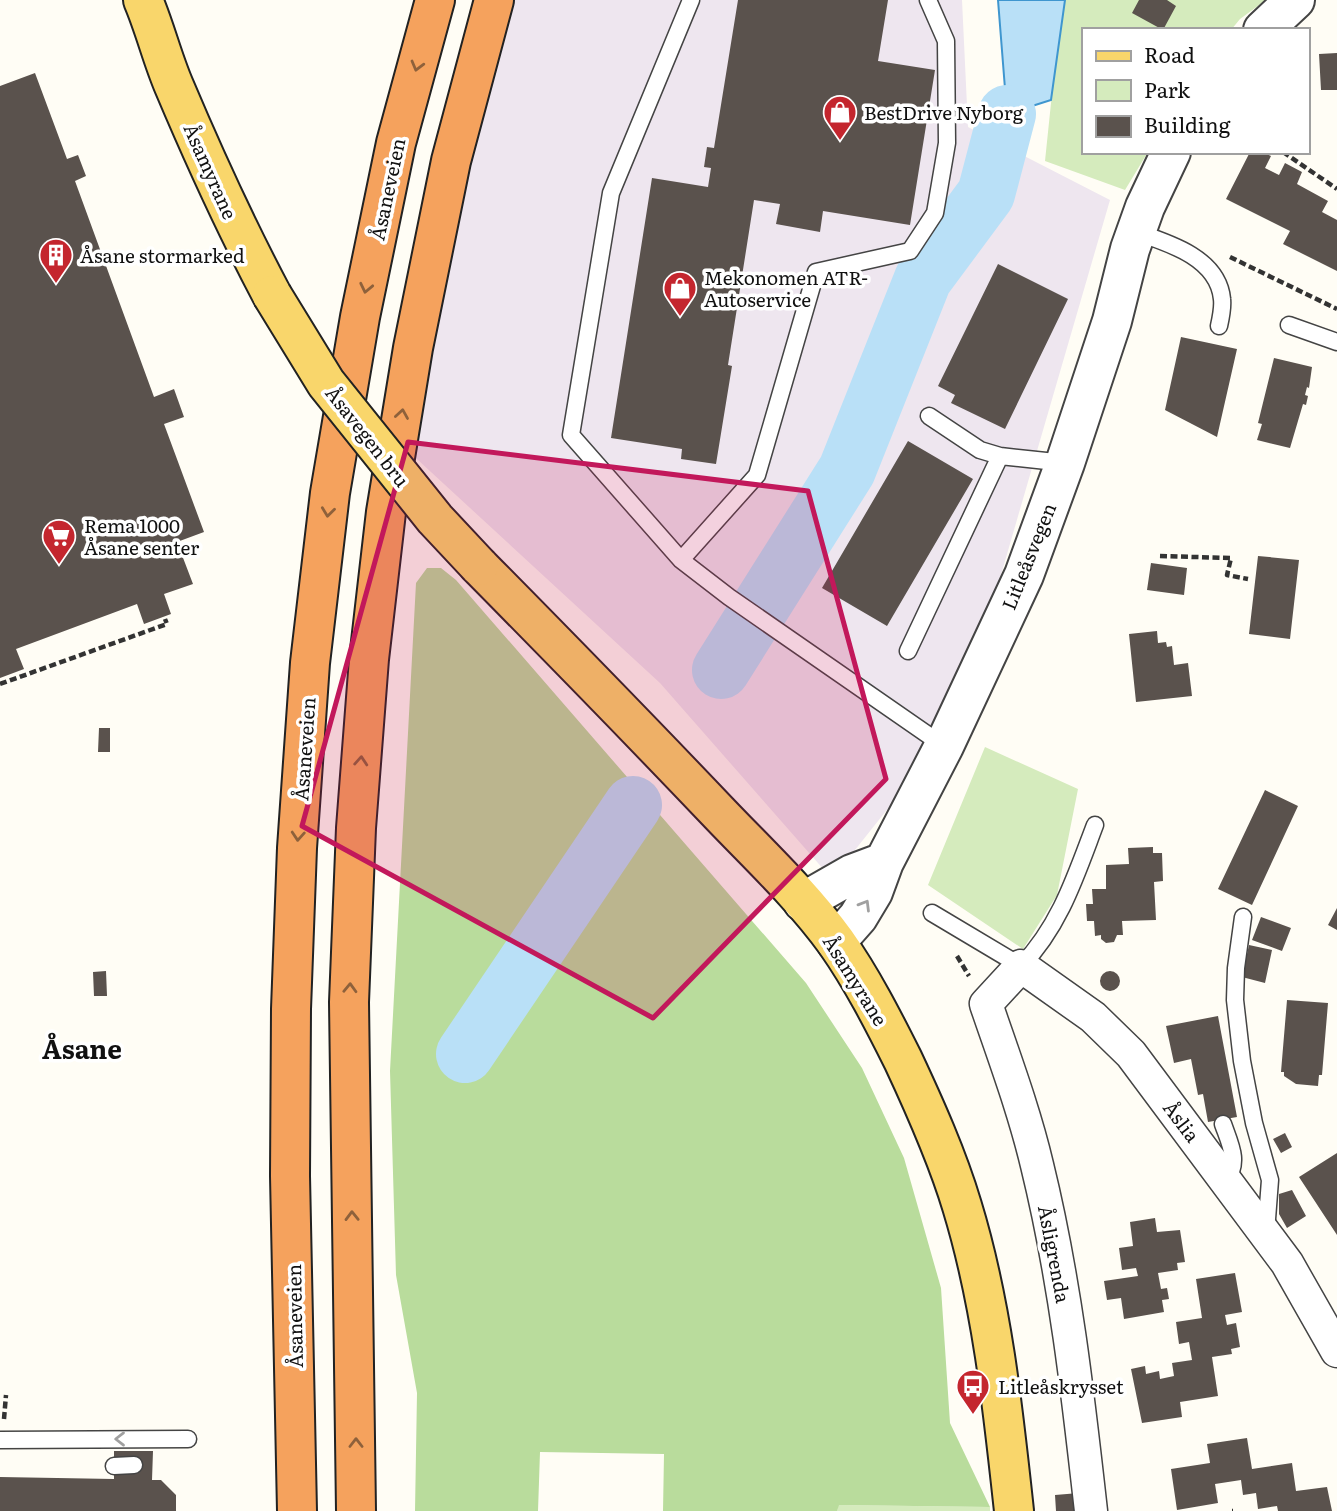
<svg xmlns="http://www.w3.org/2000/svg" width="1337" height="1511" font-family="Literata,serif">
  <rect width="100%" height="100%" fill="#fffdf5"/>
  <path fill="#eee6ef" d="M495 0H962L968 127 1110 200 959 719 832 879 660 683 380 425Z"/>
  <path fill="#d5ebbd" d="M1065 0H1266L1240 19 1231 30H1083V152H1148L1125 190 1045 161 1056 55Z
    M985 747 1078 789 1057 895 1023 949 928 885Z
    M838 1505 990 1507V1511H837Z"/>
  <path fill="#b9dc9c" d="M427 568H441L456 580 806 983 862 1068 904 1158 941 1288 950 1423 990 1507 839 1505 837 1511H663L664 1454 540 1452 538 1511H415L417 1393 396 1275 390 1071 416 583Z"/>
  <path fill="#b9e0f7" stroke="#3f96cf" stroke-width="2" d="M998 0H1065L1051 100 1007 114Z"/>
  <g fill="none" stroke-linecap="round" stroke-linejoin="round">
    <path stroke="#b9e0f7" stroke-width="58" d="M721 670 847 470 923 279 986 194 1007 114
      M465 1054 633 805"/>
  </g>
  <path fill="#5a524d" d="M738 0H888L878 61 935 70 910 225 823 211 820 232 776 224 780 204 754 200 728 365 732 366 716 464 681 459 682 449 611 438 652 178 708 187 711 168 704 167 707 147 714 148Z
    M1139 0H1167L1176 6 1163 30 1132 13Z
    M1337 53V90H1321L1319 54Z
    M35 73 67 159 78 155 86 176 75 181 154 397 174 389 184 417 164 424 204 532 177 542 193 584 164 594 171 614 144 624 137 604 16 649 24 669 0 678V86Z
    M1250 152H1262L1271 156 1265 168 1279 175 1285 163 1302 172 1297 184 1328 201 1322 212 1337 220V271L1283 244 1290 231 1226 199Z
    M998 264 1068 299 1005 429 951 403 955 395 938 386Z
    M1181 337 1237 349 1217 437 1165 410Z
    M1274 358 1312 367 1309 388 1307 387 1305 395 1308 396 1306 405 1303 404 1290 448 1257 440 1262 424 1258 423Z
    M908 441 973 479 887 626 822 588Z
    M1258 556 1299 560 1290 639 1249 634Z
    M1151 563 1187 568 1184 595 1147 590Z
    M1157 631 1158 643 1166 642 1167 647 1172 646 1174 665 1188 663 1192 696 1136 702 1129 634Z
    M99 728H110V752H98Z
    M1265 790 1298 806 1252 905 1218 889Z
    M1153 847V853H1162L1163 881 1154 882 1156 920 1122 921 1123 935H1117L1114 942 1106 943 1101 939V935L1095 936 1094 921H1087L1086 904H1093L1092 889H1106V865L1129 864 1128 848Z
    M1337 908V930L1328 925Z
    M1261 917 1291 928 1282 951 1252 940Z
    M1249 945 1272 950 1265 983 1242 977Z
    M1100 981a10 10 0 1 1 20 0a10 10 0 1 1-20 0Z
    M106 971 107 996H94L93 972Z
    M1287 1000 1328 1003 1322 1075H1319L1318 1086 1296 1084 1284 1076V1072H1281Z
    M1218 1016 1237 1117 1208 1122 1203 1094 1198 1095 1191 1059 1174 1063 1166 1026Z
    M1285 1133 1292 1147 1281 1153 1273 1139Z
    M1337 1153V1235L1299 1177Z
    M1292 1190 1306 1216 1287 1228 1279 1214V1194Z
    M1155 1218 1157 1232 1180 1230 1185 1262 1177 1263 1178 1270 1158 1273 1161 1289 1167 1288 1169 1299 1162 1300 1164 1312 1124 1319 1121 1298 1107 1300 1104 1281 1138 1276 1136 1268 1122 1270 1119 1248 1133 1246 1130 1222Z
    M1235 1273 1242 1312 1225 1315 1227 1325 1236 1323 1240 1347 1231 1349 1232 1354 1212 1357 1218 1396 1180 1402 1182 1417 1142 1423 1131 1369 1145 1366 1146 1374 1159 1371 1160 1379 1174 1376 1172 1363 1192 1360 1189 1342 1179 1344 1176 1322 1202 1318 1196 1279Z
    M1247 1438 1252 1469 1292 1463 1296 1491 1327 1487 1332 1511H1278L1277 1506 1258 1509 1256 1493 1243 1495 1241 1480 1215 1484 1218 1503 1177 1510 1171 1469 1210 1463 1207 1444Z
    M114 1451H153L152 1480H161L176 1495V1511H0V1477L114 1479Z
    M1079 1493 1080 1511H1056L1055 1495Z"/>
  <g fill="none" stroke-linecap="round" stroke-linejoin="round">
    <defs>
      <path id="service" d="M691 0 611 193 571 435 681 560 729 597 944 746
        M1136 232C1169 243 1218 258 1222 299 1223 307 1221 317 1219 326
        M1289 325 1337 342
        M929 416 980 450 1000 456 1065 463
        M681 560 757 475 816 272 910 251 935 213 947 143 946 41 928 0
        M908 651 1000 456
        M932 913 1021 966C1060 926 1076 875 1095 825
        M1243 917 1236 968 1235 1000 1242 1061 1254 1123 1270 1180 1266 1232
        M1223 1124C1230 1144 1240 1162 1226 1180
        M0 1440 188 1439
        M114 1466 134 1465"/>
      <path id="minor" d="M1091 1511C1078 1395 1065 1279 1037 1165 1024 1110 1004 1057 986 1004L1021 966 1093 1017 1131 1054 1287 1263 1337 1351"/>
      <path id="tertiary" d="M1263 30 1295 0
        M803 902 852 874 884 862
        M836 942 858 917 873 892 884 862 944 746 1024 575 1065 463 1112 321 1130 249 1145 207 1171 152"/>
      <path id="primary" d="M143 0C155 28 162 58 174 86 204 157 236 227 272 295
        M479 566C560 648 640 730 719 813 759 855 802 895 836 942 862 979 883 1020 903 1060 925 1107 947 1156 962 1206 992 1304 1003 1409 1014 1511"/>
      <path id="motorway" d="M297 1511 290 1176 291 1009 297 848 310 663 330 493 360 317 396 143 435 0
        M356 1511 349 1002 356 828 369 659 386 512 413 348 451 161 494 0"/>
    </defs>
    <use href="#service" stroke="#444" stroke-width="19"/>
    <use href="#minor" stroke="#444" stroke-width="35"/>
    <use href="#tertiary" stroke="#444" stroke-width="42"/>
    <use href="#primary" stroke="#222" stroke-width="42"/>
    <use href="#motorway" stroke="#222" stroke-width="42"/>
    <path stroke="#333" stroke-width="4.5" stroke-dasharray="7 3.5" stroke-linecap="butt" d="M1283 152 1337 189
      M1230 257 1337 309
      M1160 556 1231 558 1227 575 1248 579
      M0 684 167 624 165 619
      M957 956 969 976
      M4 1419 6 1395
      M1232 1511H1233"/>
    <use href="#service" stroke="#fff" stroke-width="16"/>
    <use href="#minor" stroke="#fff" stroke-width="32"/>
    <use href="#tertiary" stroke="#fff" stroke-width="38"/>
    <use href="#primary" stroke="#f9d66b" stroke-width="38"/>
    <use href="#motorway" stroke="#f5a25d" stroke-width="38"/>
    <defs>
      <path id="primary-bridge" d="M272 295 326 383 435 519 479 566"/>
    </defs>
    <use href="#primary-bridge" stroke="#222" stroke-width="42" stroke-linecap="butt"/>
    <use href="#primary-bridge" stroke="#f9d66b" stroke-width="38"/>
  </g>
  <defs><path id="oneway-chevron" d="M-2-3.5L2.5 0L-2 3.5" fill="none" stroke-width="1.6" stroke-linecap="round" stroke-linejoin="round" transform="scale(1.75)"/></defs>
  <g stroke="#8e613b">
    <use href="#oneway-chevron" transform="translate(417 66) rotate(105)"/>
    <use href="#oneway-chevron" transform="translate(366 288) rotate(102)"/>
    <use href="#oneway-chevron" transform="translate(402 414) rotate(-81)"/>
    <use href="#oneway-chevron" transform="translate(328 512) rotate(97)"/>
    <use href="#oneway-chevron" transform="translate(361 761) rotate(-86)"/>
    <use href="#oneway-chevron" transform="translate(298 836) rotate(94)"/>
    <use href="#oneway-chevron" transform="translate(350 988) rotate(-88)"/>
    <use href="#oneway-chevron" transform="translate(352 1216) rotate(-91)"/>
    <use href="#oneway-chevron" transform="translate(356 1443) rotate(-90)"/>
  </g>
  <g stroke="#a0a0a0">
    <use href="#oneway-chevron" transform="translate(865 905) rotate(-59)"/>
    <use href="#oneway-chevron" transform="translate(120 1439) rotate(180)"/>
  </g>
  <path fill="#c2185b" fill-opacity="0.2" stroke="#c2185b" stroke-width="5" stroke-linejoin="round" d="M408 442 808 491 886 779 653 1018 302 826Z"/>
  <defs>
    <symbol id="shop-pin" viewBox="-11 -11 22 30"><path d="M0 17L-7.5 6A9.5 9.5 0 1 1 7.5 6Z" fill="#c4262e" stroke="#fff"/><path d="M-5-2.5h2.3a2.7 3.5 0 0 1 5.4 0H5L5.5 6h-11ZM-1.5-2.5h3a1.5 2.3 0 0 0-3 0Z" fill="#fff"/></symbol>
    <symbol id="building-pin" viewBox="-11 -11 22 30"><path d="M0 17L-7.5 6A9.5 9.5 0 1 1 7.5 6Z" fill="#c4262e" stroke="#fff"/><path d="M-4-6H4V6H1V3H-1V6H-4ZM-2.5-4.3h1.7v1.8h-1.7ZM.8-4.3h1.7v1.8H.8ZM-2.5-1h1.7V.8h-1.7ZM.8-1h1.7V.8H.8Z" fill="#fff"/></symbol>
    <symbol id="supermarket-pin" viewBox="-11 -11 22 30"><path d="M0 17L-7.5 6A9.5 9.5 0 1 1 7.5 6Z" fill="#c4262e" stroke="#fff"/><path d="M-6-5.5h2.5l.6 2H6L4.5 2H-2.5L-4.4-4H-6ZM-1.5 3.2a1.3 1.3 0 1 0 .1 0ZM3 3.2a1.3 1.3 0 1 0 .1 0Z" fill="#fff"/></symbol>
    <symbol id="bus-pin" viewBox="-11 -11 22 30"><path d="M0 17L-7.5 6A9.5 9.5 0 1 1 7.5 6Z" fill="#c4262e" stroke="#fff"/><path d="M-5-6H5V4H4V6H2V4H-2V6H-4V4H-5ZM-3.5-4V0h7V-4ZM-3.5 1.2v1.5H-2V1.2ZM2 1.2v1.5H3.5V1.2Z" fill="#fff"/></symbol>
  </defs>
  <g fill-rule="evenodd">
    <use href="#shop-pin" x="821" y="93" width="38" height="52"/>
    <use href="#building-pin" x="37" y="236" width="38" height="52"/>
    <use href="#shop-pin" x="661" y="269" width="38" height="52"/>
    <use href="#supermarket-pin" x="40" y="517" width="38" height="52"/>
    <use href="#bus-pin" x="954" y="1367" width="38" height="52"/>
  </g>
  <g text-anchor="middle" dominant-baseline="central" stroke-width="7" stroke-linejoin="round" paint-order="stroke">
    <g font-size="19" fill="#111" stroke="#fff" text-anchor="start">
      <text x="864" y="112">BestDrive Nyborg</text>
      <text x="80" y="255">Åsane stormarked</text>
      <text x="704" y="277">Mekonomen ATR-<tspan x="704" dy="22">Autoservice</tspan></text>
      <text x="84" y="525">Rema 1000<tspan x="84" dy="22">Åsane senter</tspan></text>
      <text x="998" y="1386">Litleåskrysset</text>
    </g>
    <g font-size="19" fill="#111" stroke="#fff">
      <text transform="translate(211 171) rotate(66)">Åsamyrane</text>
      <text transform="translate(387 189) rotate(-78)">Åsaneveien</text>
      <text transform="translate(368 436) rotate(52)">Åsavegen bru</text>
      <text transform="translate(1028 556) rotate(-68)">Litleåsvegen</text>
      <text transform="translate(304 749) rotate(-86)">Åsaneveien</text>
      <text transform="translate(856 980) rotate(58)">Åsamyrane</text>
      <text transform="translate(1182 1121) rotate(53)">Åslia</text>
      <text transform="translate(1055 1254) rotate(79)">Åsligrenda</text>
      <text transform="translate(294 1316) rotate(-91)">Åsaneveien</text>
    </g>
    <g font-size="26" font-weight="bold" fill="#111" stroke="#fff">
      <text x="82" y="1047">Åsane</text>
    </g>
  </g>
  <rect x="1082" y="28" width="228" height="126" fill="#ffffff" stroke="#a0a0a0" stroke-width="2"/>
  <rect x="1096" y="51" width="35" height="10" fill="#f9d66b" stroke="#a0a0a0" stroke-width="2"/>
  <text x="1144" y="63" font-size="21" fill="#111111">Road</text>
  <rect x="1096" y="80" width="35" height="21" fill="#d5ebbd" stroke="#a0a0a0" stroke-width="2"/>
  <text x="1144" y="98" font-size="21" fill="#111111">Park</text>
  <rect x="1096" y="116" width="35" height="21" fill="#5a524d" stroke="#a0a0a0" stroke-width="2"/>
  <text x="1144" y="133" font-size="21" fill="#111111">Building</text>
</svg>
